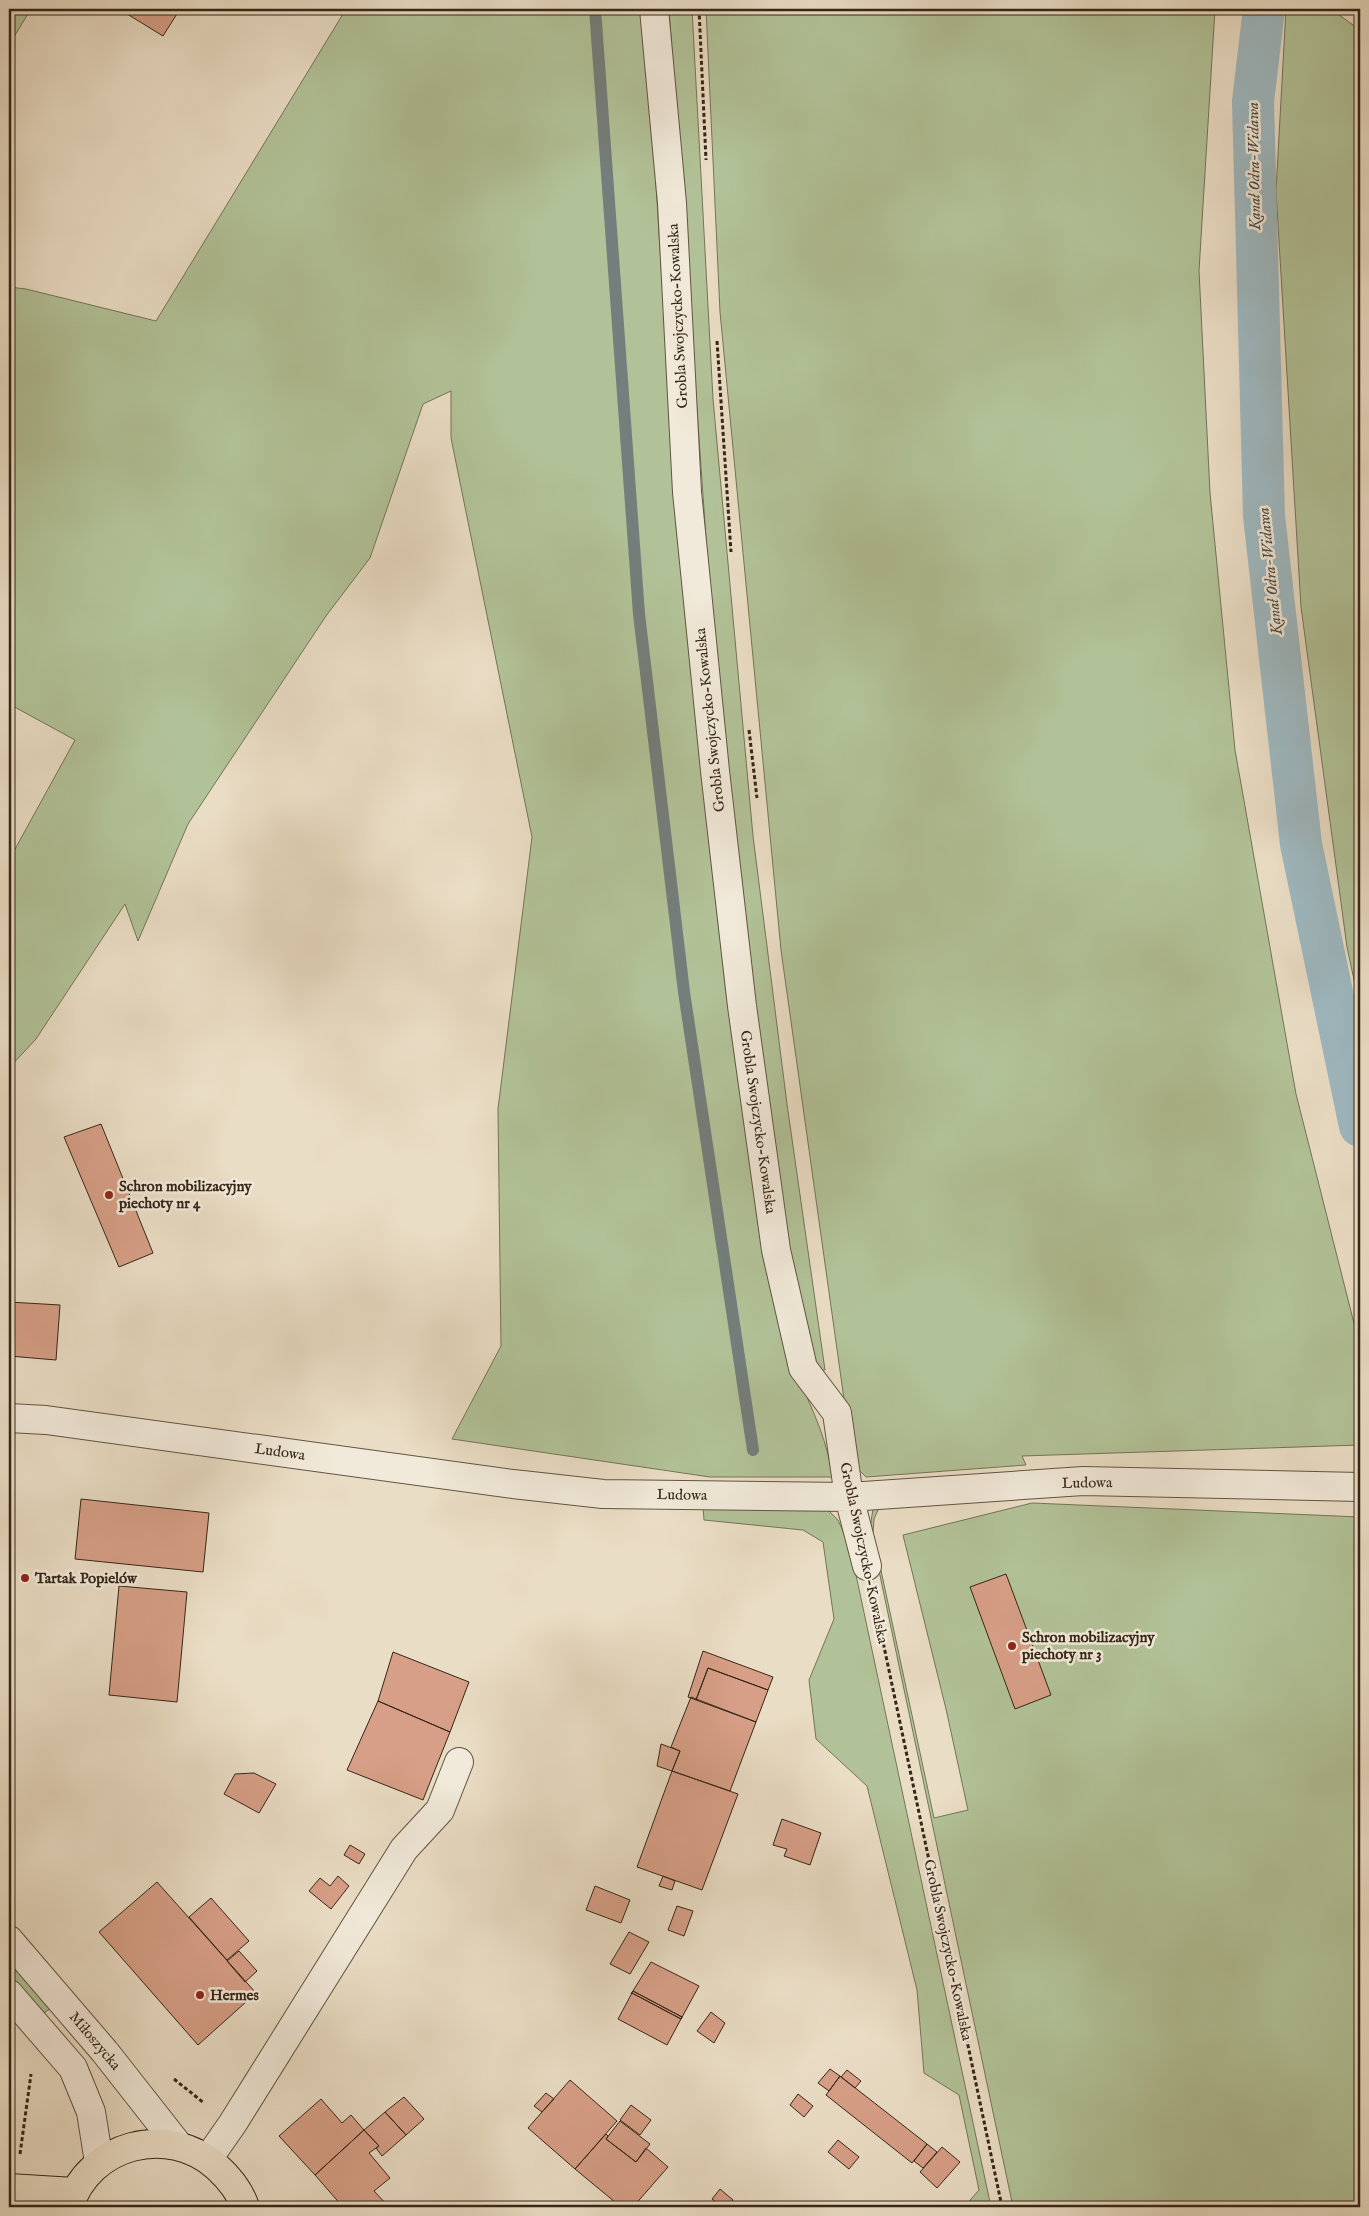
<svg xmlns="http://www.w3.org/2000/svg" width="1369" height="2216" font-family="'IM FELL English',serif">
  <rect width="100%" height="100%" fill="#eaddc5"/>
  <filter id="stains"><feTurbulence type="fractalNoise" baseFrequency=".004" numOctaves="4"/><feColorMatrix values="0 0 0 0 .2 0 0 0 0 .09 0 0 0 0 .02 0 0 0 .5 -.17"/></filter>
  <radialGradient id="worn" r=".72"><stop offset=".6" stop-color="#630" stop-opacity="0"/><stop offset="1" stop-color="#630" stop-opacity=".3"/></radialGradient>
  <path fill="#b2c298" stroke="#747458" d="M9 9H31L9 45Z
    M346 9H645L673 457 792 1363C807 1399 828 1438 832 1477H710L452 1439 501 1346 498 1109 532 837 451 438V391L423 404 370 558 326 616 188 824 138 941 125 904 36 1039 9 1068V860L75 740 9 704V287L26 289 156 321Z
    M669 9H692L713 399 753 836 787 1104 825 1370H814L786 1253 758 1031 712 624Z
    M706 9H1215L1199 271 1210 493 1235 750 1296 1094 1360 1347V1445L1022 1456 1026 1465 866 1477 858 1469 851 1449 781 950 720 312Z
    M1286 9H1331L1360 30V1008L1347 947 1301 607 1276 191Z
    M1032 1503 1360 1517V2207H1013L870 1528 873 1509 878 1510 874 1519 873 1533 934 1818 968 1810 946 1709 903 1535Z
    M703 1506H824L838 1520 850 1547 991 2207H964L979 2190 959 2095 924 2073 917 1990 867 1786 816 1739 809 1680 834 1619 823 1542 803 1530 704 1520Z
    M9 1962 51 2008 44 2013 9 1975Z"/>
  <g fill="none" stroke-linecap="round" stroke-linejoin="round">
    <path stroke="#747e7c" stroke-width="12" d="M595 9 639 614 684 992 753 1450"/>
    <path stroke="#9eb8c0" stroke-width="42" d="M1264 9 1253 101 1264 516 1301 844 1360 1126"/>
  </g>
  <path fill="#d79f87" stroke="#352617" d="M119 9H180L163 36Z
    M101 1124 153 1253 119 1267 64 1137Z
    M9 1302 60 1305 56 1360 9 1356Z
    M81 1499 209 1513 203 1572 75 1559Z
    M1006 1574 1051 1695 1015 1709 970 1587Z
    M119 1586 187 1592 177 1702 109 1695Z
    M703 1651 773 1677 768 1690 708 1668 696 1700 688 1697Z
    M393 1652 469 1682 450 1732 378 1701Z
    M708 1668 768 1690 756 1722 696 1700Z
    M691 1697 756 1722 730 1791 672 1771 680 1751 671 1747Z
    M378 1701 450 1732 423 1800 347 1770Z
    M661 1744 680 1751 672 1771 657 1766Z
    M672 1771 738 1794 702 1890 637 1867Z
    M254 1773 276 1784 259 1813 224 1794 235 1774Z
    M782 1819 821 1833 810 1865 784 1856 787 1849 773 1845Z
    M350 1845 365 1854 359 1864 344 1855Z
    M338 1876 349 1886 331 1909 309 1891 320 1878 330 1886Z
    M663 1876 675 1881 672 1890 659 1886Z
    M157 1882 256 1993 198 2045 99 1932Z
    M595 1886 630 1900 621 1923 586 1910Z
    M211 1898 249 1941 227 1960 189 1917Z
    M677 1906 693 1911 684 1936 668 1930Z
    M629 1932 649 1942 630 1974 610 1964Z
    M239 1951 257 1971 245 1982 227 1961Z
    M651 1962 699 1986 681 2019 682 2017 633 1991 631 1994Z
    M633 1991 682 2017 681 2019 632 1993Z
    M632 1993 681 2019 667 2045 618 2019Z
    M711 2012 725 2023 714 2043 697 2031Z
    M830 2069 840 2076 829 2091 818 2083Z
    M847 2070 861 2081 855 2088 841 2077Z
    M840 2076 927 2144 912 2163 826 2095Z
    M570 2080 617 2121 575 2169 528 2128Z
    M546 2093 554 2099 542 2112 534 2106Z
    M798 2094 813 2106 804 2117 790 2105Z
    M404 2097 424 2119 406 2135 385 2112Z
    M321 2099 342 2123 351 2115 364 2130 315 2175 279 2136Z
    M631 2105 651 2120 640 2135 620 2120Z
    M385 2112 406 2135 382 2156 376 2148 379 2146 364 2130Z
    M620 2121 650 2144 636 2162 606 2139Z
    M364 2130 379 2146 369 2153 390 2178 374 2191 388 2206 386 2207H343L315 2175Z
    M606 2134 608 2136 606 2139 636 2162 646 2148 668 2167 633 2207H621L575 2169Z
    M838 2140 859 2157 849 2169 828 2152Z
    M927 2144 937 2152 923 2168 914 2161Z
    M942 2147 960 2162 937 2188 920 2172Z
    M720 2189 733 2200 727 2207H723L712 2199Z"/>
  <g fill="none" stroke-linecap="round" stroke-linejoin="round">
    <defs>
      <path id="minor" d="M654 9 672 203 687 492 715 771 742 1006 776 1250 803 1368 837 1413 849 1497 867 1566
        M9 1418 46 1420 513 1484 603 1494 849 1497 1083 1481 1360 1487
        M9 1940 105 2052 178 2145
        M9 1994 73 2068 91 2112 99 2162
        M208 2159 233 2123 404 1849 440 1810 459 1762"/>
      <path id="major" d="M9 2188 74 2192
        M69 2207C89 2144 168 2123 217 2167 229 2178 240 2191 245 2207"/>
    </defs>
    <use href="#minor" stroke="#625442" stroke-width="30"/>
    <use href="#major" stroke="#352617" stroke-width="30"/>
    <path stroke="#352617" stroke-width="3" stroke-dasharray="4 2.5" stroke-linecap="butt" d="M699 9 706 160
      M717 341 731 552
      M749 730 757 798
      M874 1599 1002 2207
      M174 2079 204 2103
      M20 2154 31 2074"/>
    <use href="#minor" stroke="#f1e9d9" stroke-width="28"/>
    <use href="#major" stroke="#eaddc5" stroke-width="28"/>
  </g>
  <g fill="#8f2418" stroke="#f1e9d9" stroke-width="2">
    <circle cx="109" cy="1195" r="5"/>
    <circle cx="25" cy="1578" r="5"/>
    <circle cx="1012" cy="1646" r="5"/>
    <circle cx="200" cy="1995" r="5"/>
  </g>
  <g text-anchor="middle" dominant-baseline="central" stroke-width="5" stroke-linejoin="round" paint-order="stroke">
    <g font-size="15" fill="#352617" stroke="#f1e9d9">
      <text transform="translate(678 316) rotate(-93)">Grobla Swojczycko-Kowalska</text>
      <text transform="translate(710 720) rotate(-96)">Grobla Swojczycko-Kowalska</text>
      <text transform="translate(758 1122) rotate(82)">Grobla Swojczycko-Kowalska</text>
      <text transform="translate(280 1452) rotate(8)">Ludowa</text>
      <text transform="translate(1087 1483) rotate(-1)">Ludowa</text>
      <text transform="translate(682 1495) rotate(1)">Ludowa</text>
      <text transform="translate(864 1553) rotate(78)">Grobla Swojczycko-Kowalska</text>
      <text transform="translate(948 1950) rotate(78)">Grobla Swojczycko-Kowalska</text>
      <text transform="translate(95 2041) rotate(50)">Miłoszycka</text>
    </g>
    <g font-size="15" font-weight="bold" fill="#352617" stroke="#f1e9d9" text-anchor="start">
      <text x="119" y="1186">Schron mobilizacyjny<tspan x="119" dy="17">piechoty nr 4</tspan></text>
      <text x="35" y="1578">Tartak Popielów</text>
      <text x="1022" y="1637">Schron mobilizacyjny<tspan x="1022" dy="17">piechoty nr 3</tspan></text>
      <text x="210" y="1995">Hermes</text>
    </g>
    <g font-size="16" font-style="italic" fill="#4f4a41" stroke="#f1e9d9">
      <text transform="translate(1255 166) rotate(-91)">Kanał Odra-Widawa</text>
      <text transform="translate(1271 571) rotate(-96)">Kanał Odra-Widawa</text>
    </g>
  </g>
  <rect width="1369" height="2216" fill="none" stroke="#eaddc5" stroke-width="30"/>
  <rect x="10" y="10" width="1349" height="2196" fill="none" stroke="#352617" stroke-width="2.5"/>
  <rect x="15" y="15" width="1339" height="2186" fill="none" stroke="#352617"/>
  <rect width="100%" height="100%" filter="url(#stains)"/>
  <rect width="100%" height="100%" fill="url(#worn)"/>
</svg>
